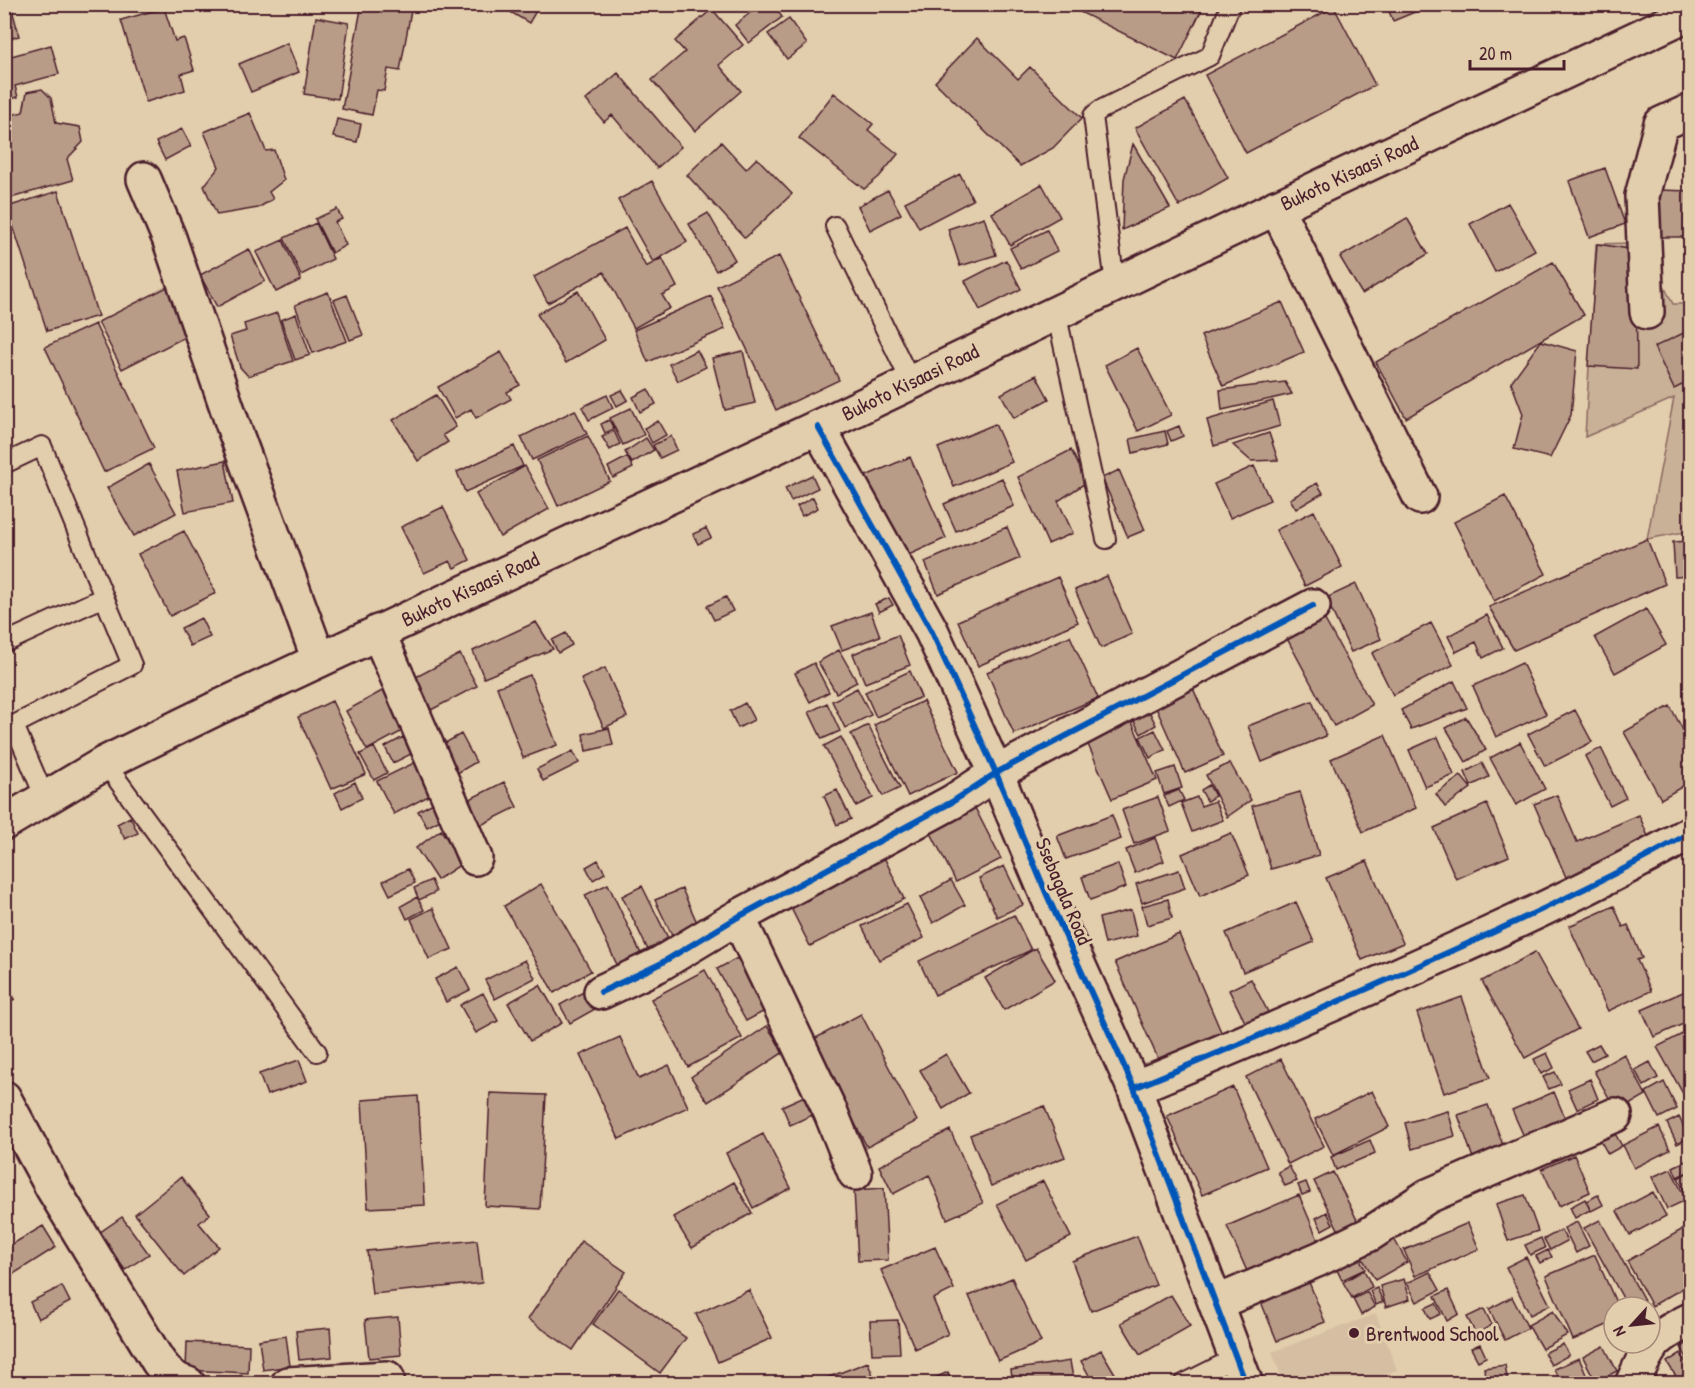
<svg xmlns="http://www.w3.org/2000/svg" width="1695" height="1388" font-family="'Patrick Hand',sans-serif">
  <rect width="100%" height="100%" fill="#e2cdac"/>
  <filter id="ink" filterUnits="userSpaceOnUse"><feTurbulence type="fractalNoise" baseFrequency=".0167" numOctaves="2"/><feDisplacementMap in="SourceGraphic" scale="12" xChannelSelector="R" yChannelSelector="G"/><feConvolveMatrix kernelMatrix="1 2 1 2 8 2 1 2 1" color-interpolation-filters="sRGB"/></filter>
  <g filter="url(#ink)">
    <path fill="#d5bea1" d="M1376 1314 1397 1370 1359 1383H1284L1272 1352Z"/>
    <path fill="#c9b197" stroke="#8a6861" stroke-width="1.5" d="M1632 243 1644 246 1673 304H1690V531L1647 539 1674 398 1585 437 1596 244Z"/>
    <path fill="#b89c88" stroke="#4a1f2b" stroke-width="1.5" d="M362 4 412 5 400 71 388 69 384 91 377 90 372 115 342 109Z
      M497 4H540L529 23Z
      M761 4H773L782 17 749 43 735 25Z
      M1083 4H1194L1202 9 1177 60 1080 12Z
      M1386 4H1434L1393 21Z
      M11 5 19 36 4 40V6Z
      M1334 7 1375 85 1246 153 1205 75Z
      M164 8 175 41 184 38 194 70 181 74 185 90 146 102 121 20Z
      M712 9 743 45 719 65 741 91 695 131 652 80 685 52 675 41Z
      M316 17 349 23 338 99 304 94Z
      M789 19 807 44 787 59 768 34Z
      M977 38 1018 79 1030 67 1082 118 1053 148 1020 166 935 82Z
      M287 43 299 72 251 92 239 64Z
      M51 45 59 74 15 86 18 97 4 101V58Z
      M618 73 681 147 657 168 612 115 604 122 586 100Z
      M42 89 51 98 56 123 80 127 83 142 67 159 73 180 4 200V117L23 112 27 92Z
      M834 93 873 124 868 130 898 154 879 177 864 189 799 138Z
      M1185 100 1228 178 1179 206 1135 128Z
      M250 113 266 151 274 150 284 180 269 192 273 199 258 208 217 215 204 186 219 167 204 132Z
      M337 119 361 124 357 142 333 137Z
      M182 129 191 146 165 160 156 142Z
      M721 142 746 169 757 158 792 194 745 238 687 175Z
      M1133 144 1170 208 1122 230 1124 179Z
      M1605 168 1625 224 1589 237 1569 181Z
      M960 174 973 200 919 228 905 202Z
      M652 181 687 242 653 262 618 200Z
      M1042 184 1060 217 1010 245 992 213Z
      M888 190 901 214 870 230 858 206Z
      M1659 190 1690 191V237H1660Z
      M58 191 98 316 47 331 7 207Z
      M1508 203 1535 250 1495 272 1470 224Z
      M337 209 342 219 335 222 346 245 332 253 315 219Z
      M708 213 735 260 716 271 689 224Z
      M984 217 996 255 960 266 948 229Z
      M1407 218 1428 254 1362 294 1340 257Z
      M316 223 333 259 301 275 284 238Z
      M625 228 646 267 662 258 677 287 662 295 670 308 634 328 604 272 548 303 534 277Z
      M1047 230 1057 251 1021 269 1010 248Z
      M283 240 301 280 276 292 256 252Z
      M1597 244 1636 250 1637 369 1588 366Z
      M249 249 265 281 217 307 200 275Z
      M779 256 839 380 776 410 717 286Z
      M1006 260 1021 289 980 310 965 281Z
      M1553 262 1584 315 1406 418 1376 362Z
      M171 285 195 332 122 369 98 322Z
      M578 291 605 340 566 363 537 314Z
      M328 292 347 341 313 353 295 305Z
      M347 295 363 335 350 340 334 300Z
      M711 296 725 329 648 362 634 330Z
      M1282 302 1304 352 1223 386 1201 336Z
      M277 313 293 361 248 376 240 367 230 336 246 331 244 324Z
      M296 314 310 355 295 360 281 320Z
      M95 324 154 448 104 472 45 347Z
      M1690 330V381L1674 389 1654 347Z
      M1541 341 1577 351 1571 415 1550 458 1514 449 1523 414 1511 382Z
      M1137 348 1171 415 1138 431 1105 365Z
      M697 350 706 367 678 381 669 364Z
      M743 351 755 403 725 410 712 358Z
      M501 352 520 385 507 392 511 399 476 418 471 409 455 418 438 387Z
      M1036 375 1049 399 1014 418 1001 394Z
      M1285 382 1292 394 1222 410 1220 390Z
      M648 389 656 404 640 412 633 397Z
      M622 390 628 400 617 406 611 395Z
      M436 395 456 427 443 435 448 442 418 461 393 420Z
      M607 395 613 408 589 420 582 407Z
      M1273 401 1280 426 1214 446 1207 420Z
      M631 408 644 435 623 445 610 418Z
      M575 410 587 434 532 460 521 437Z
      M609 420 614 429 605 433 601 424Z
      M658 421 666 435 652 443 644 428Z
      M995 424 1012 462 954 487 938 448Z
      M1179 426 1183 436 1171 441 1167 431Z
      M614 431 620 444 610 450 602 437Z
      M1165 431 1168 444 1133 453 1130 439Z
      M1269 433 1278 460 1251 461 1233 445Z
      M588 436 610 481 558 506 537 460Z
      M671 436 677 450 660 458 653 445Z
      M646 438 654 450 632 463 625 452Z
      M514 446 523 466 465 492 457 472Z
      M1071 450 1087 482 1058 501 1073 533 1048 544 1018 477Z
      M627 457 633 468 613 478 608 467Z
      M910 457 946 538 902 558 866 476Z
      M225 461 233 503 185 512 177 471Z
      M149 464 176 513 134 536 107 488Z
      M525 466 549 509 500 537 476 494Z
      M1254 466 1270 500 1230 518 1214 484Z
      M1119 470 1145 530 1128 537 1102 478Z
      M812 475 818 488 791 501 785 488Z
      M1002 478 1014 506 956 531 944 504Z
      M1317 483 1323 493 1296 509 1290 499Z
      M1505 496 1546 574 1494 601 1454 522Z
      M813 497 818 508 802 516 797 506Z
      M443 507 470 560 454 568 450 561 424 573 401 527Z
      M1314 511 1342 567 1305 586 1276 530Z
      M1007 527 1020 558 938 594 925 562Z
      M706 528 711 538 698 544 693 534Z
      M184 531 216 593 170 616 138 554Z
      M1647 539 1665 584 1514 650 1489 607Z
      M1690 541V576L1675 577 1673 542Z
      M1107 576 1132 634 1101 648 1075 590Z
      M1058 577 1078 622 978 666 958 621Z
      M1356 584 1381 639 1351 652 1326 598Z
      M726 597 733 611 714 620 707 606Z
      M889 598 893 605 879 612 875 604Z
      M1646 609 1666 645 1615 673 1595 637Z
      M1320 611 1372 705 1334 726 1283 631Z
      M871 612 880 636 842 650 832 626Z
      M1487 615 1503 648 1483 658 1476 642 1456 652 1448 636Z
      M201 618 210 637 190 646 181 628Z
      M536 622 553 649 484 678 473 651Z
      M1431 623 1453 665 1393 695 1372 653Z
      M566 633 572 645 558 653 552 640Z
      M898 635 910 665 865 683 853 654Z
      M1070 636 1098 698 1014 734 987 672Z
      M839 650 857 682 836 693 818 662Z
      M460 654 477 686 431 710 414 678Z
      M814 663 829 692 810 702 795 673Z
      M1522 663 1546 714 1496 737 1473 686Z
      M605 668 627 717 604 728 581 679Z
      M910 671 921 697 876 717 865 692Z
      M530 675 557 745 523 758 497 687Z
      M1454 681 1467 708 1411 729 1401 710Z
      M1191 684 1223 756 1185 773 1153 701Z
      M389 687 410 727 367 750 346 711Z
      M857 688 871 715 845 728 832 701Z
      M332 701 366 774 331 789 298 717Z
      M923 701 958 772 908 796 874 725Z
      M1312 701 1326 736 1262 762 1248 726Z
      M745 703 754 720 738 728 730 711Z
      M827 703 840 731 822 739 809 712Z
      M1670 706 1690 743V782L1661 799 1624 732Z
      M1575 710 1592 742 1545 766 1528 734Z
      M1149 711 1156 725 1141 734 1133 719Z
      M1466 717 1486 750 1466 762 1446 728Z
      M1131 720 1157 780 1112 799 1086 740Z
      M868 725 900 788 883 796 851 734Z
      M609 728 613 745 586 751 583 734Z
      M1155 730 1165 750 1150 758 1140 737Z
      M461 734 476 762 454 775 438 747Z
      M1385 735 1416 808 1363 832 1331 759Z
      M403 737 411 754 393 763 385 747Z
      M841 737 873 798 856 806 824 746Z
      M1438 737 1454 775 1425 787 1409 750Z
      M1520 742 1545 789 1516 805 1490 758Z
      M374 747 387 773 374 780 360 754Z
      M1601 748 1626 798 1610 806 1585 756Z
      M573 751 579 763 543 781 537 769Z
      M422 759 438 791 394 814 377 781Z
      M1230 763 1251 800 1227 817 1206 775Z
      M1482 763 1489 777 1471 786 1465 772Z
      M1175 767 1182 788 1164 794 1157 773Z
      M1461 776 1471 788 1445 807 1436 794Z
      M355 782 362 798 342 808 335 793Z
      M504 782 517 807 471 830 458 805Z
      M1209 785 1215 796 1207 801 1201 790Z
      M837 790 851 819 837 825 824 796Z
      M1179 790 1184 800 1169 807 1164 796Z
      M1300 792 1319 855 1271 869 1252 806Z
      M1557 795 1577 842 1639 815 1653 848 1569 884 1534 804Z
      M1158 797 1170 831 1134 844 1122 810Z
      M1197 797 1201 806 1215 801 1223 820 1192 832 1181 803Z
      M435 802 444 818 427 827 418 811Z
      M973 804 1001 859 956 882 928 827Z
      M1487 804 1509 856 1456 879 1434 828Z
      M1112 815 1121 839 1066 859 1057 836Z
      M130 817 138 833 125 839 117 824Z
      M441 830 463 863 437 880 416 848Z
      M1231 833 1249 875 1200 896 1182 854Z
      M1155 838 1164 861 1135 873 1126 850Z
      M882 853 904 899 810 946 787 900Z
      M598 860 605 873 593 880 586 867Z
      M1367 861 1403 943 1362 960 1326 878Z
      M1118 864 1126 887 1090 900 1082 877Z
      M1004 866 1023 905 997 917 979 878Z
      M408 869 415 883 390 895 383 881Z
      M1179 870 1185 888 1142 903 1136 884Z
      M431 880 436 892 419 900 414 888Z
      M951 880 965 905 933 923 920 898Z
      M541 884 591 971 554 993 504 906Z
      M608 884 642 956 618 967 585 895Z
      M642 886 669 940 648 950 622 896Z
      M682 889 703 936 678 948 655 900Z
      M417 897 424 910 407 919 401 906Z
      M1168 899 1172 918 1147 925 1142 906Z
      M1296 902 1314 942 1243 972 1226 933Z
      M907 904 924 938 879 960 862 926Z
      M1614 906 1623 927 1628 925 1642 958 1637 960 1651 991 1608 1011 1569 926Z
      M433 908 452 949 429 959 411 919Z
      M1131 910 1137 936 1105 944 1099 918Z
      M1014 915 1031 950 935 995 919 961Z
      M1179 934 1222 1034 1159 1061 1115 962Z
      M1036 948 1055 980 1004 1010 985 978Z
      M1535 952 1578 1029 1525 1058 1482 981Z
      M743 955 772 1007 746 1021 717 969Z
      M525 960 535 978 495 999 485 980Z
      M458 967 470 990 446 1002 435 979Z
      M705 970 742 1038 688 1067 651 999Z
      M1251 979 1270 1016 1248 1028 1229 990Z
      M4 982 15 999 4 1005Z
      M540 985 562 1023 530 1041 508 1003Z
      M1690 989V1021L1654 1037 1642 1010Z
      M585 991 595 1009 570 1023 560 1005Z
      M483 993 498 1021 476 1033 460 1005Z
      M1462 997 1490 1078 1444 1093 1417 1013Z
      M861 1014 917 1121 867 1147 812 1040Z
      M767 1026 784 1052 708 1102 691 1077Z
      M1690 1030V1106L1657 1047Z
      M620 1037 639 1079 669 1065 688 1107 619 1139 580 1055Z
      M1599 1044 1605 1054 1591 1061 1585 1051Z
      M1547 1053 1554 1068 1541 1074 1534 1059Z
      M946 1054 969 1093 943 1109 920 1070Z
      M1624 1054 1646 1095 1617 1112 1594 1071Z
      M1281 1059 1324 1146 1288 1164 1246 1077Z
      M299 1060 307 1081 267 1095 259 1074Z
      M1650 1062 1658 1078 1644 1086 1635 1070Z
      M1555 1072 1561 1084 1549 1089 1543 1077Z
      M1590 1079 1598 1099 1577 1109 1568 1089Z
      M1664 1082 1677 1109 1659 1118 1646 1092Z
      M1233 1087 1267 1167 1202 1195 1167 1116Z
      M1372 1091 1389 1127 1333 1155 1315 1119Z
      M1554 1092 1568 1125 1527 1143 1512 1110Z
      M490 1093 546 1095 540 1209 485 1206Z
      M809 1094 817 1113 790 1125 782 1106Z
      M418 1096 425 1205 368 1208 362 1100Z
      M1488 1105 1506 1153 1475 1164 1458 1115Z
      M1044 1106 1065 1157 991 1186 970 1135Z
      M1448 1111 1455 1136 1412 1149 1405 1123Z
      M1679 1117 1689 1138 1677 1144 1667 1123Z
      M1659 1127 1670 1150 1634 1168 1623 1145Z
      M950 1130 983 1203 947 1219 929 1175 893 1194 879 1166Z
      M1613 1130 1622 1146 1608 1154 1599 1138Z
      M763 1134 791 1188 753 1208 726 1153Z
      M1370 1140 1375 1153 1336 1170 1331 1157Z
      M1574 1155 1590 1192 1559 1206 1542 1169Z
      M1690 1159V1171L1677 1177 1673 1167Z
      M1289 1166 1297 1181 1285 1186 1278 1172Z
      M1671 1169 1686 1200 1667 1209 1652 1177Z
      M1690 1171V1203L1678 1178Z
      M1333 1172 1358 1222 1339 1231 1314 1181Z
      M181 1177 210 1214 199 1223 219 1247 184 1276 135 1214Z
      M1043 1181 1071 1237 1026 1260 997 1204Z
      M734 1182 752 1213 692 1248 673 1217Z
      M1306 1182 1310 1192 1302 1195 1298 1185Z
      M884 1188 888 1260 858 1261 854 1190Z
      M1653 1192 1666 1216 1630 1235 1617 1211Z
      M1299 1195 1321 1247 1250 1278 1227 1226Z
      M1525 1195 1538 1231 1508 1241 1496 1204Z
      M1598 1195 1603 1205 1591 1211 1586 1201Z
      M1585 1199 1590 1210 1575 1218 1570 1207Z
      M1327 1212 1333 1224 1322 1230 1316 1218Z
      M122 1217 149 1254 125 1270 99 1233Z
      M1600 1220 1644 1300 1631 1307H1628L1584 1228Z
      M1577 1222 1589 1246 1576 1253 1564 1228Z
      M1468 1223 1479 1249 1415 1276 1404 1250Z
      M1690 1225V1284L1652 1306 1627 1261Z
      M43 1226 56 1247 4 1280V1249Z
      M1561 1230 1567 1241 1550 1250 1544 1239Z
      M1137 1236 1156 1285 1091 1311 1072 1261Z
      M1393 1237 1407 1262 1375 1280 1361 1256Z
      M1541 1238 1545 1248 1530 1255 1525 1245Z
      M477 1240 482 1283 372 1294 367 1251Z
      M581 1241 626 1272 573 1350 528 1319Z
      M935 1247 954 1289 933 1299 948 1334 915 1349 881 1270Z
      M1354 1247 1365 1269 1342 1280 1331 1258Z
      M1548 1250 1552 1257 1540 1263 1536 1256Z
      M1595 1255 1618 1307H1614V1322L1573 1340 1546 1276Z
      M1526 1257 1550 1305 1530 1315 1506 1267Z
      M1364 1270 1372 1287 1352 1298 1343 1282Z
      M1430 1272 1440 1290 1417 1302 1407 1283Z
      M1307 1277 1325 1322 1277 1341 1259 1297Z
      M1012 1278 1041 1342 998 1361 969 1296Z
      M1404 1279 1410 1299 1386 1307 1380 1286Z
      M62 1286 70 1302 38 1319 30 1302Z
      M1377 1288 1383 1302 1376 1305 1370 1291Z
      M618 1289 686 1338 660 1373 593 1324Z
      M749 1290 772 1338 718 1362 696 1314Z
      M1448 1290 1459 1314 1447 1321 1435 1296Z
      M1367 1292 1375 1307 1361 1315 1353 1299Z
      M1171 1295 1190 1326 1140 1355 1121 1323Z
      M1512 1297 1528 1328 1505 1340 1489 1309Z
      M1436 1303 1441 1314 1430 1319 1425 1308Z
      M1484 1309 1492 1325 1483 1330 1486 1337 1479 1340 1467 1317Z
      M1553 1311 1567 1335 1542 1349 1528 1325Z
      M398 1317 401 1355 369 1358 365 1320Z
      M898 1320 900 1353 872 1354 870 1321Z
      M330 1328 332 1357 299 1360 296 1331Z
      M286 1336 290 1366 263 1370 259 1340Z
      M187 1342 249 1345 248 1373 186 1370Z
      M1690 1342V1364L1681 1347Z
      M1480 1344 1486 1357 1478 1361 1471 1348Z
      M1563 1344 1569 1355 1551 1365 1544 1353Z
      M1604 1346 1617 1371 1596 1382 1583 1357Z
      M1101 1350 1117 1377 1106 1384H1094L1081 1361Z
      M1681 1353 1690 1372 1678 1380 1667 1362Z
      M1579 1358 1590 1384H1561L1554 1369Z
      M1070 1361 1074 1384H1013L1011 1370Z
      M868 1362 876 1384H811Z
      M1505 1365 1508 1384H1486L1484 1368Z
      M948 1372 953 1384H921Z"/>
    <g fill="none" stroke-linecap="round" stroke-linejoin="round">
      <defs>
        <path id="lane" d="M835 226 911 382
          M1115 284 1093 116 1100 110 1210 56 1231 4
          M1056 312 1106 539
          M4 464 42 446 132 665 4 730
          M4 643 104 597
          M14 725 45 798
          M105 763 317 1052
          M1183 1384 1237 1357"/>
        <path id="street" d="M144 179 169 238 235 431 319 660
          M1276 207 1420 497
          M1647 312 1642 196 1661 124 1690 111
          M818 427 932 632 996 773 1047 895 1134 1088 1246 1384
          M378 632 475 858
          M738 917 831 1113 855 1173
          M601 992 658 965 738 917 952 802 996 773 1313 606
          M1134 1088C1236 1046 1337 1003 1438 957 1524 919 1609 879 1690 833
          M4 1098 52 1187 158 1361C167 1373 173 1380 188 1384
          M1216 1303 1319 1259 1370 1234 1428 1196 1615 1115
          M288 1384 387 1378
          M1632 1384C1650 1345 1651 1339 1690 1320"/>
        <path id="secondary" d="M4 823 105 763 217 708 818 427 1330 182 1690 13"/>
      </defs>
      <use href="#lane" stroke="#4a1f2b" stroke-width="22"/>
      <use href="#street" stroke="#4a1f2b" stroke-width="38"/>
      <use href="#secondary" stroke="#4a1f2b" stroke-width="38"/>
      <use href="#lane" stroke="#e2cdac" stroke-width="18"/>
      <use href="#street" stroke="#e2cdac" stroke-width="33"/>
      <use href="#secondary" stroke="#e2cdac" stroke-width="33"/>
      <defs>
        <path id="cycleway" d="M818 427 932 632 996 773 1047 895 1134 1088 1246 1384
          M601 992 658 965 738 917 952 802 996 773 1313 606
          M1134 1088C1236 1046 1337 1003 1438 957 1524 919 1609 879 1690 833"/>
      </defs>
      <use href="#cycleway" stroke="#e2cdac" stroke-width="10"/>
      <use href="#cycleway" stroke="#0057b8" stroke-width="6"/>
    </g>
  </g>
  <circle fill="#4a1f2b" stroke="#e2cdac" stroke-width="2" cx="1354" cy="1333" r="6"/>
  <g text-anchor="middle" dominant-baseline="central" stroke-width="6" stroke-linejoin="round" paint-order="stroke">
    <g font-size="21" fill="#4a1f2b" stroke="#e2cdac">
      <text transform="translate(1349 173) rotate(-25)">Bukoto Kisaasi Road</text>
      <text transform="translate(910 382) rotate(-26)">Bukoto Kisaasi Road</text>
      <text transform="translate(470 589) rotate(-25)">Bukoto Kisaasi Road</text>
      <text transform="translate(1064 891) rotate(67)">Ssebagala Road</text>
    </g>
    <g font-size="21" fill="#4a1f2b" stroke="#e2cdac" text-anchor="start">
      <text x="1366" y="1333">Brentwood School</text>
    </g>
  </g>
  <rect width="1695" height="1388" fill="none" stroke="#e2cdac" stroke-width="24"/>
  <rect x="12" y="12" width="1671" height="1364" fill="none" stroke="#4a1f2b" stroke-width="2" filter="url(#ink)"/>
  <g transform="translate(1632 1325) rotate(243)"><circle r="28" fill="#e2cdac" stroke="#a58778" stroke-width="1.5"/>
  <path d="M0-4.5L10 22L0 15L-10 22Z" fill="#4a1f2b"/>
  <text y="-9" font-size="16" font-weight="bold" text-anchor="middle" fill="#4a1f2b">N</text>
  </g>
  <path d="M1470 60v9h94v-9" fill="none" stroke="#4a1f2b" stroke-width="3"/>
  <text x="1479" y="60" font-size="18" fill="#4a1f2b" stroke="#e2cdac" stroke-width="4.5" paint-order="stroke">20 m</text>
</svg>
